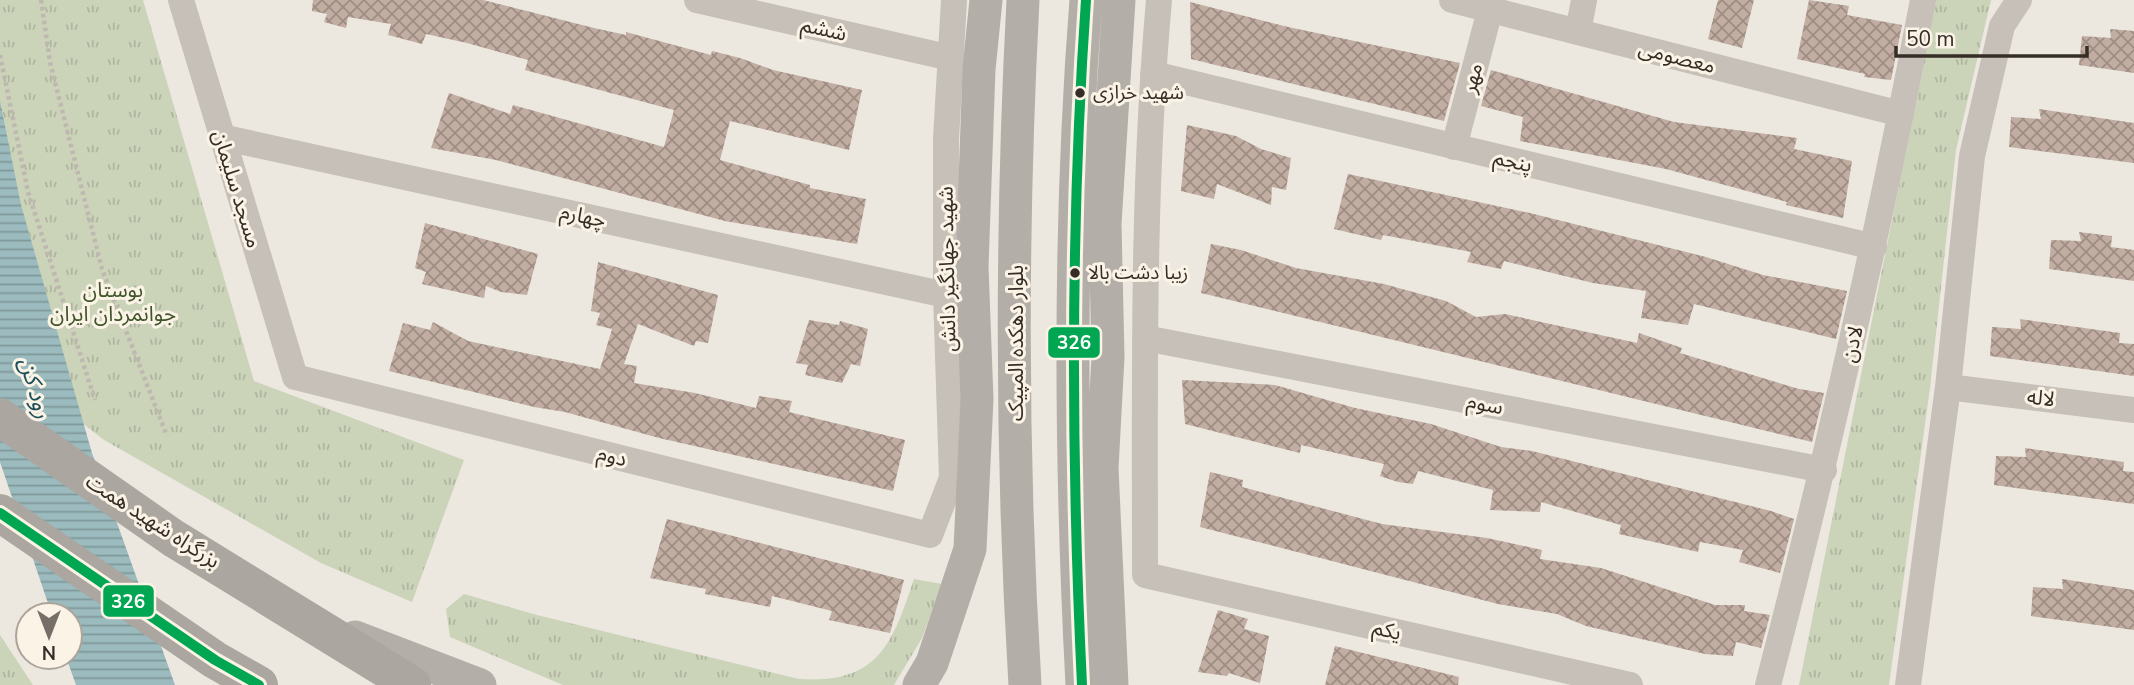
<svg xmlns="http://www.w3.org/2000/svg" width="2134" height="685" font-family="'Nunito Sans','Noto Sans Arabic',sans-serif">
  <defs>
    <pattern id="grass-tufts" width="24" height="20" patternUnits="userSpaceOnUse" patternTransform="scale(1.75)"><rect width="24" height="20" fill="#cbd3b9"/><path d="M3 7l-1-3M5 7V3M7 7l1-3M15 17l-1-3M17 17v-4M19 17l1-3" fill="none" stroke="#afb59f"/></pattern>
    <pattern id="water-rules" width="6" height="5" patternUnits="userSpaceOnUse" patternTransform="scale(1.75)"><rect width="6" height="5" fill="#9bbbbe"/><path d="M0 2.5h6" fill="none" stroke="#7f989a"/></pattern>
    <pattern id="building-cross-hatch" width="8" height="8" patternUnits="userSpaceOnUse" patternTransform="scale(1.75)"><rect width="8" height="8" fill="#c1ada1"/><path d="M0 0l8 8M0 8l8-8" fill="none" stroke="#9e8d83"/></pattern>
  </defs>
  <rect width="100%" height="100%" fill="#ece8e0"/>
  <path fill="url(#grass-tufts)" d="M0 0H143L254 381 464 460 412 602 321 563 104 440 0 359Z
    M1936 0H1991L1956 150 1930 388 1889 685H1799Z
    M914 579 942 584 922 638 894 685H563L450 637 446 609 464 594 537 615 799 679C878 684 892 645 914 579Z
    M0 635 33 685H0Z"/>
  <path fill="url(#water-rules)" d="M0 101 21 205 92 453 175 685H76L66 657H70V615H52L0 462Z"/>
  <path fill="url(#building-cross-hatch)" d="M313 0H483L594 28 626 35V32L711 55 712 51 740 58 773 70 862 90 849 150 730 121 720 160 810 185V188L866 199 857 244 725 221 496 160 431 148 449 93 510 114 513 105 664 147 674 110 525 70 528 60 467 43 426 34 422 44 388 35 391 24 348 17 346 28 324 22 327 14 312 11Z
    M1718 0H1754L1742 48 1708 39Z
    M1809 0 1849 6 1847 15 1902 25 1891 80 1864 77 1865 74 1797 59Z
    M1190 2 1288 27 1460 63 1444 121 1191 59Z
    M2110 29 2134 31V73L2079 65 2082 36 2111 38Z
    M1491 70 1674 122 1797 138 1794 149 1852 161 1843 218 1786 205 1787 202 1666 169 1520 141 1523 117 1481 106Z
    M2039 109 2134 123V163L2009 147 2011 117 2041 119Z
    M1187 125 1236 136 1261 149 1291 158 1286 190 1272 187 1271 205 1217 184 1214 199 1181 191Z
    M1348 174 1530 213 1706 257 1763 275 1847 291 1836 339 1694 304 1688 325 1641 318 1646 291 1593 283 1504 261 1501 269 1467 262 1471 252 1383 235 1381 240 1334 229Z
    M425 223 538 254 527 295 501 292 486 286 484 298 422 284 426 272 415 268Z
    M2079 232 2112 236 2111 247 2134 250V281L2049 269 2051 240 2081 241Z
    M1211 244 1241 250 1296 268 1384 284 1446 301 1476 317 1505 314 1637 343 1639 333 1682 348 1680 353 1799 389 1824 393 1812 442 1201 293Z
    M598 262 718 295 708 343 696 341 694 346 638 324 624 364 637 366 634 383 695 393 756 408 759 396 792 401 789 412 905 440 893 491 659 438 565 412 534 407 389 371 403 323 430 330 433 322 468 341 600 369 612 329 596 325 600 313 591 311Z
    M2020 319 2120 333 2119 343 2134 344V376L1990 356 1992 327 2021 329Z
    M809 320 839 325 840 321 868 329 860 366 851 364 842 383 805 375 808 365 796 363Z
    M1182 380 1275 385 1355 408 1431 424 1501 447 1532 451 1771 511 1794 519 1780 573 1739 562 1743 550 1700 542 1698 552 1619 534 1621 525 1541 502 1540 512 1490 510 1493 490 1418 471 1413 484 1398 482 1380 476 1384 464 1301 445 1300 453 1185 424Z
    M2025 448 2124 462 2123 471 2134 472V504L1994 485 1996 456 2026 457Z
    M1210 472 1243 480 1242 487 1382 524 1487 538 1542 550 1540 559 1601 568 1715 605H1745L1744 611 1770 615 1761 648 1736 642 1733 656 1705 654 1586 626 1557 614 1498 604 1200 527Z
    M667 519 904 580 890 633 829 620 832 611 772 596 770 607 705 594 706 589 650 578Z
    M2062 579 2134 590V630L2031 616 2033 587 2063 589Z
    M1218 610 1248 619 1244 629 1269 636 1260 683 1229 673 1227 676 1198 672Z
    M1335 646 1459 677 1458 685H1325Z"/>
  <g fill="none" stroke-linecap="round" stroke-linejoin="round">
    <path stroke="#bfb8b1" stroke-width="4.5" stroke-dasharray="3.5 3.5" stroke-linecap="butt" d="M41 0 50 62 102 269 167 436
      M0 55 28 192 95 400"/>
    <path stroke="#c6c0b8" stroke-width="26" d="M181 0 295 377 930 535 952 478 946 295V139L954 0
      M697 0 951 58
      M1159 0C1142 191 1145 384 1145 575L1630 685
      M1452 0 1901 114
      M1578 32 1584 0
      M1153 74 1874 247
      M221 137 946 295
      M1454 147 1490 10
      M1145 338 1824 470
      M1948 387 2134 410
      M1768 685C1827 458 1879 230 1923 0
      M1908 685 1948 387 1972 156 2002 26 2019 0"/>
    <path stroke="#b4aea8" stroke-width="33" d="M1023 0C1011 228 1011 457 1025 685
      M355 637 480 685
      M919 685 932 663 970 549 977 399 972 267 979 69 986 0
      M1082 685C1070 456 1068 229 1086 0
      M1112 685 1102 468 1108 357 1105 224 1119 0"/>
    <path stroke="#aba69f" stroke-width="38" d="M0 417 173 538 412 685
      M0 513 215 660 259 685"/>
    <defs>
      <path id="bus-1" d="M0 513 215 660 259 685
        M1082 685C1071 456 1070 229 1086 0"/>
    </defs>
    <use href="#bus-1" stroke="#faf3e6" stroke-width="16"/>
    <use href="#bus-1" stroke="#00a651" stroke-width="10"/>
  </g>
  <g fill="#362d27" stroke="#faf3e6" stroke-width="2.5">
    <circle cx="1080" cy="93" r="6"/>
    <circle cx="1075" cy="273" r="6"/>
  </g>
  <g text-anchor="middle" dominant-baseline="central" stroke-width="6" stroke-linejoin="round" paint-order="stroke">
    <g font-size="19" fill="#362d27" stroke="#faf3e6" text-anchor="start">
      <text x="1093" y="93">شهید خرازی</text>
      <text x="1088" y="273">زیبا دشت بالا</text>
    </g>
    <g font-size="21" fill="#362d27" stroke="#faf3e6">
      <text transform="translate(824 29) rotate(13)">ششم</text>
      <text transform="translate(1677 57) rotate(14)">معصومی</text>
      <text transform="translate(1472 78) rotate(-75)">مهر</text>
      <text transform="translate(1513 161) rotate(13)">پنجم</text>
      <text transform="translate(237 189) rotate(73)">مسجد سلیمان</text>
      <text transform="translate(583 216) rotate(12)">چهارم</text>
      <text transform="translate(947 269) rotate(-91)">شهید جهانگیر دانش</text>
      <text transform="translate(1016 343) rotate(-90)">بلوار دهکده المپیک</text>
      <text transform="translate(1852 344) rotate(-77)">لادن</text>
      <text transform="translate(2041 398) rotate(7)">لاله</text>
      <text transform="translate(1485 404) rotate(11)">سوم</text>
      <text transform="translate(612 456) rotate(14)">دوم</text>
      <text transform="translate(153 521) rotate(33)">بزرگراه شهید همت</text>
      <text transform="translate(1387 630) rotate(13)">یکم</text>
    </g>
    <g font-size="21" fill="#41552a" stroke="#faf3e6">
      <text x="113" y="290">بوستان<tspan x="113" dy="24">جوانمردان ایران</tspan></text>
    </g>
    <g font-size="23" font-style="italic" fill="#1b4f59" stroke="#faf3e6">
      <text transform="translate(35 388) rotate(74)">رود کن</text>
    </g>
  </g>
  <g stroke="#faf3e6" stroke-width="2.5">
    <rect x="1047" y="326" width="54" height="33" rx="7" fill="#00a651"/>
    <rect x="102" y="584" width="53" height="34" rx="7" fill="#00a651"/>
  </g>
  <g font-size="19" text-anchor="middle" font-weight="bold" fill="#fff">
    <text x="1074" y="349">326</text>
    <text x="128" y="608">326</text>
  </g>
  <g transform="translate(49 636) rotate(180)"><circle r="33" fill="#faf3e6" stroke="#aca49a" stroke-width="2"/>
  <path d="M0-5L12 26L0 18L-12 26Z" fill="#766e68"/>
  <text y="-10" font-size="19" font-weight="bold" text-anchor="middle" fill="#362d27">N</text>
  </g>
  <path d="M1896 46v10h191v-10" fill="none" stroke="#362d27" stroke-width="3.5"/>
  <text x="1906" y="46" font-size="21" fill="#362d27" stroke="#faf3e6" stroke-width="5" paint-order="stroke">50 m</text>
</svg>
